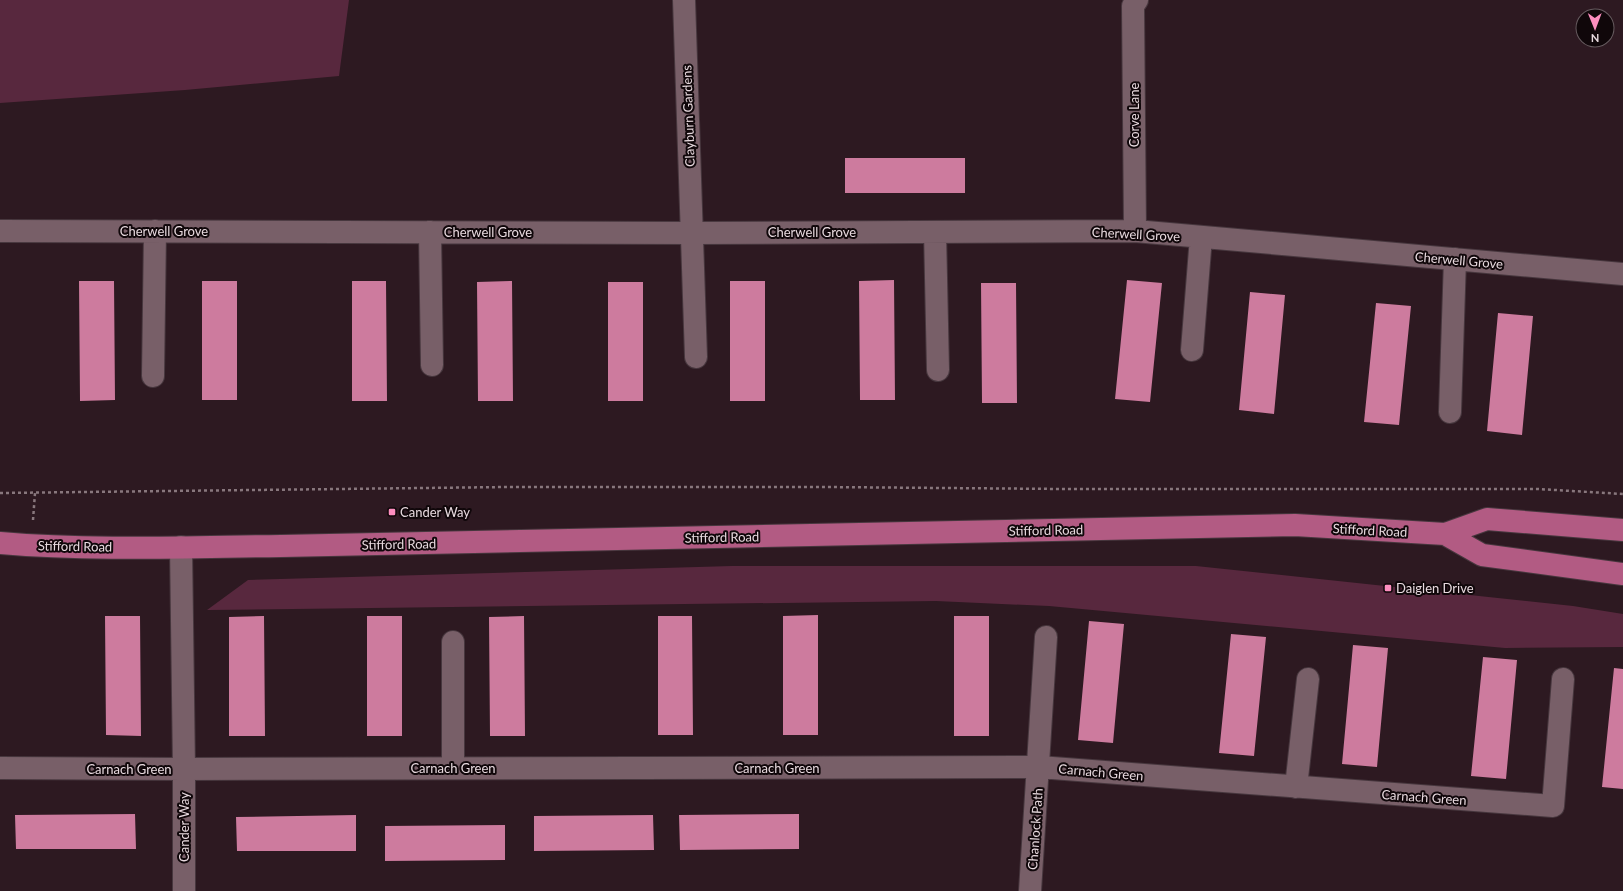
<svg xmlns="http://www.w3.org/2000/svg" width="1623" height="891" font-family="Lato,sans-serif">
  <rect width="100%" height="100%" fill="#2d1921"/>
  <path fill="#58283e" d="M0 0H349L339 76 185 90 0 103Z
    M732 566H1196L1573 606 1623 614V647L1505 648 1049 606 936 601 207 610 248 580Z"/>
  <path fill="#cd7b9e" d="M845 158H965V193H845Z
    M894 280 895 400H860L859 281Z
    M1127 280 1162 283 1150 402 1115 399Z
    M79 281H114L115 400 80 401Z
    M202 281H237V400H202Z
    M352 281H386L387 401H352Z
    M512 281 513 401H478L477 282Z
    M730 281H765V401H730Z
    M608 282H643V401H608Z
    M981 283H1016L1017 403H982Z
    M1250 292 1285 295 1274 414 1239 410Z
    M1376 303 1411 306 1399 425 1364 422Z
    M1498 313 1533 316 1522 435 1487 431Z
    M818 615V735H783V616Z
    M105 616H140L141 736 106 735Z
    M264 616 265 736H229V617Z
    M367 616H402V736H367Z
    M524 616 525 736H490L489 617Z
    M658 616H692L693 735H658Z
    M954 616H989V736H954Z
    M1089 621 1124 624 1113 743 1078 740Z
    M1231 634 1266 637 1254 756 1219 753Z
    M1353 645 1388 648 1377 767 1342 764Z
    M1483 657 1517 660 1506 779 1471 776Z
    M1614 668 1623 669V789L1602 787Z
    M135 814 136 849H16L15 815Z
    M799 814V849L680 850 679 815Z
    M356 815V851H237L236 817Z
    M653 815 654 850 534 851V816Z
    M505 825V860L385 861V826Z"/>
  <g fill="none" stroke-linecap="round" stroke-linejoin="round">
    <defs>
      <path id="minor" d="M684 0 696 357
        M0 231 693 233 1135 231 1623 274
        M1135 231 1133 6 1137 0
        M430 232 432 365
        M935 232 938 370
        M1192 350 1201 237
        M153 376 155 231
        M1450 412 1455 259
        M181 547 184 769V891
        M0 768 184 769 1039 767 1553 806 1563 679
        M453 768V642
        M1296 787 1308 679
        M1030 891 1046 637"/>
      <path id="major" d="M1445 534 1482 555 1623 574
        M0 543C93 551 188 547 281 546L1295 525 1445 534 1487 519 1623 530"/>
    </defs>
    <use href="#minor" stroke="#47373e" stroke-width="24"/>
    <use href="#major" stroke="#47373e" stroke-width="24"/>
    <path stroke="#88777d" stroke-width="2.5" stroke-dasharray="3 3" stroke-linecap="butt" d="M0 493 507 487H825L1062 489H1538L1623 494
      M33 520 35 493"/>
    <use href="#minor" stroke="#785f68" stroke-width="22"/>
    <use href="#major" stroke="#b25b83" stroke-width="22"/>
  </g>
  <g fill="#fd8ebf" stroke="#10070a" stroke-width="1.5">
    <rect x="388" y="508" width="8" height="8" rx="2"/>
    <rect x="1384" y="584" width="8" height="8" rx="2"/>
  </g>
  <g text-anchor="middle" dominant-baseline="central" stroke-width="4" stroke-linejoin="round" paint-order="stroke">
    <g font-size="13" fill="#e8dadf" stroke="#10070a">
      <text transform="translate(1134 115) rotate(-90)">Corve Lane</text>
      <text transform="translate(688 116) rotate(-92)">Clayburn Gardens</text>
      <text x="164" y="231">Cherwell Grove</text>
      <text x="488" y="232">Cherwell Grove</text>
      <text x="812" y="232">Cherwell Grove</text>
      <text transform="translate(1136 234) rotate(3)">Cherwell Grove</text>
      <text transform="translate(1459 260) rotate(5)">Cherwell Grove</text>
      <text transform="translate(1046 530) rotate(-1)">Stifford Road</text>
      <text transform="translate(1370 530) rotate(3)">Stifford Road</text>
      <text transform="translate(722 537) rotate(-1)">Stifford Road</text>
      <text transform="translate(399 544) rotate(-1)">Stifford Road</text>
      <text transform="translate(75 546) rotate(1)">Stifford Road</text>
      <text x="453" y="768">Carnach Green</text>
      <text x="777" y="768">Carnach Green</text>
      <text x="129" y="769">Carnach Green</text>
      <text transform="translate(1101 772) rotate(5)">Carnach Green</text>
      <text transform="translate(1424 797) rotate(4)">Carnach Green</text>
      <text transform="translate(184 827) rotate(-90)">Cander Way</text>
      <text transform="translate(1035 829) rotate(-86)">Chanlock Path</text>
    </g>
    <g font-size="13" fill="#e8dadf" stroke="#10070a" text-anchor="start">
      <text x="400" y="512">Cander Way</text>
      <text x="1396" y="588">Daiglen Drive</text>
    </g>
  </g>
  <g transform="translate(1595 28) rotate(179)"><circle r="19" fill="#10070a" stroke="#665b5f"/>
  <path d="M0-3L7 15L0 10L-7 15Z" fill="#fd8ebf"/>
  <text y="-6" font-size="11" font-weight="bold" text-anchor="middle" fill="#e8dadf">N</text>
  </g>
</svg>
